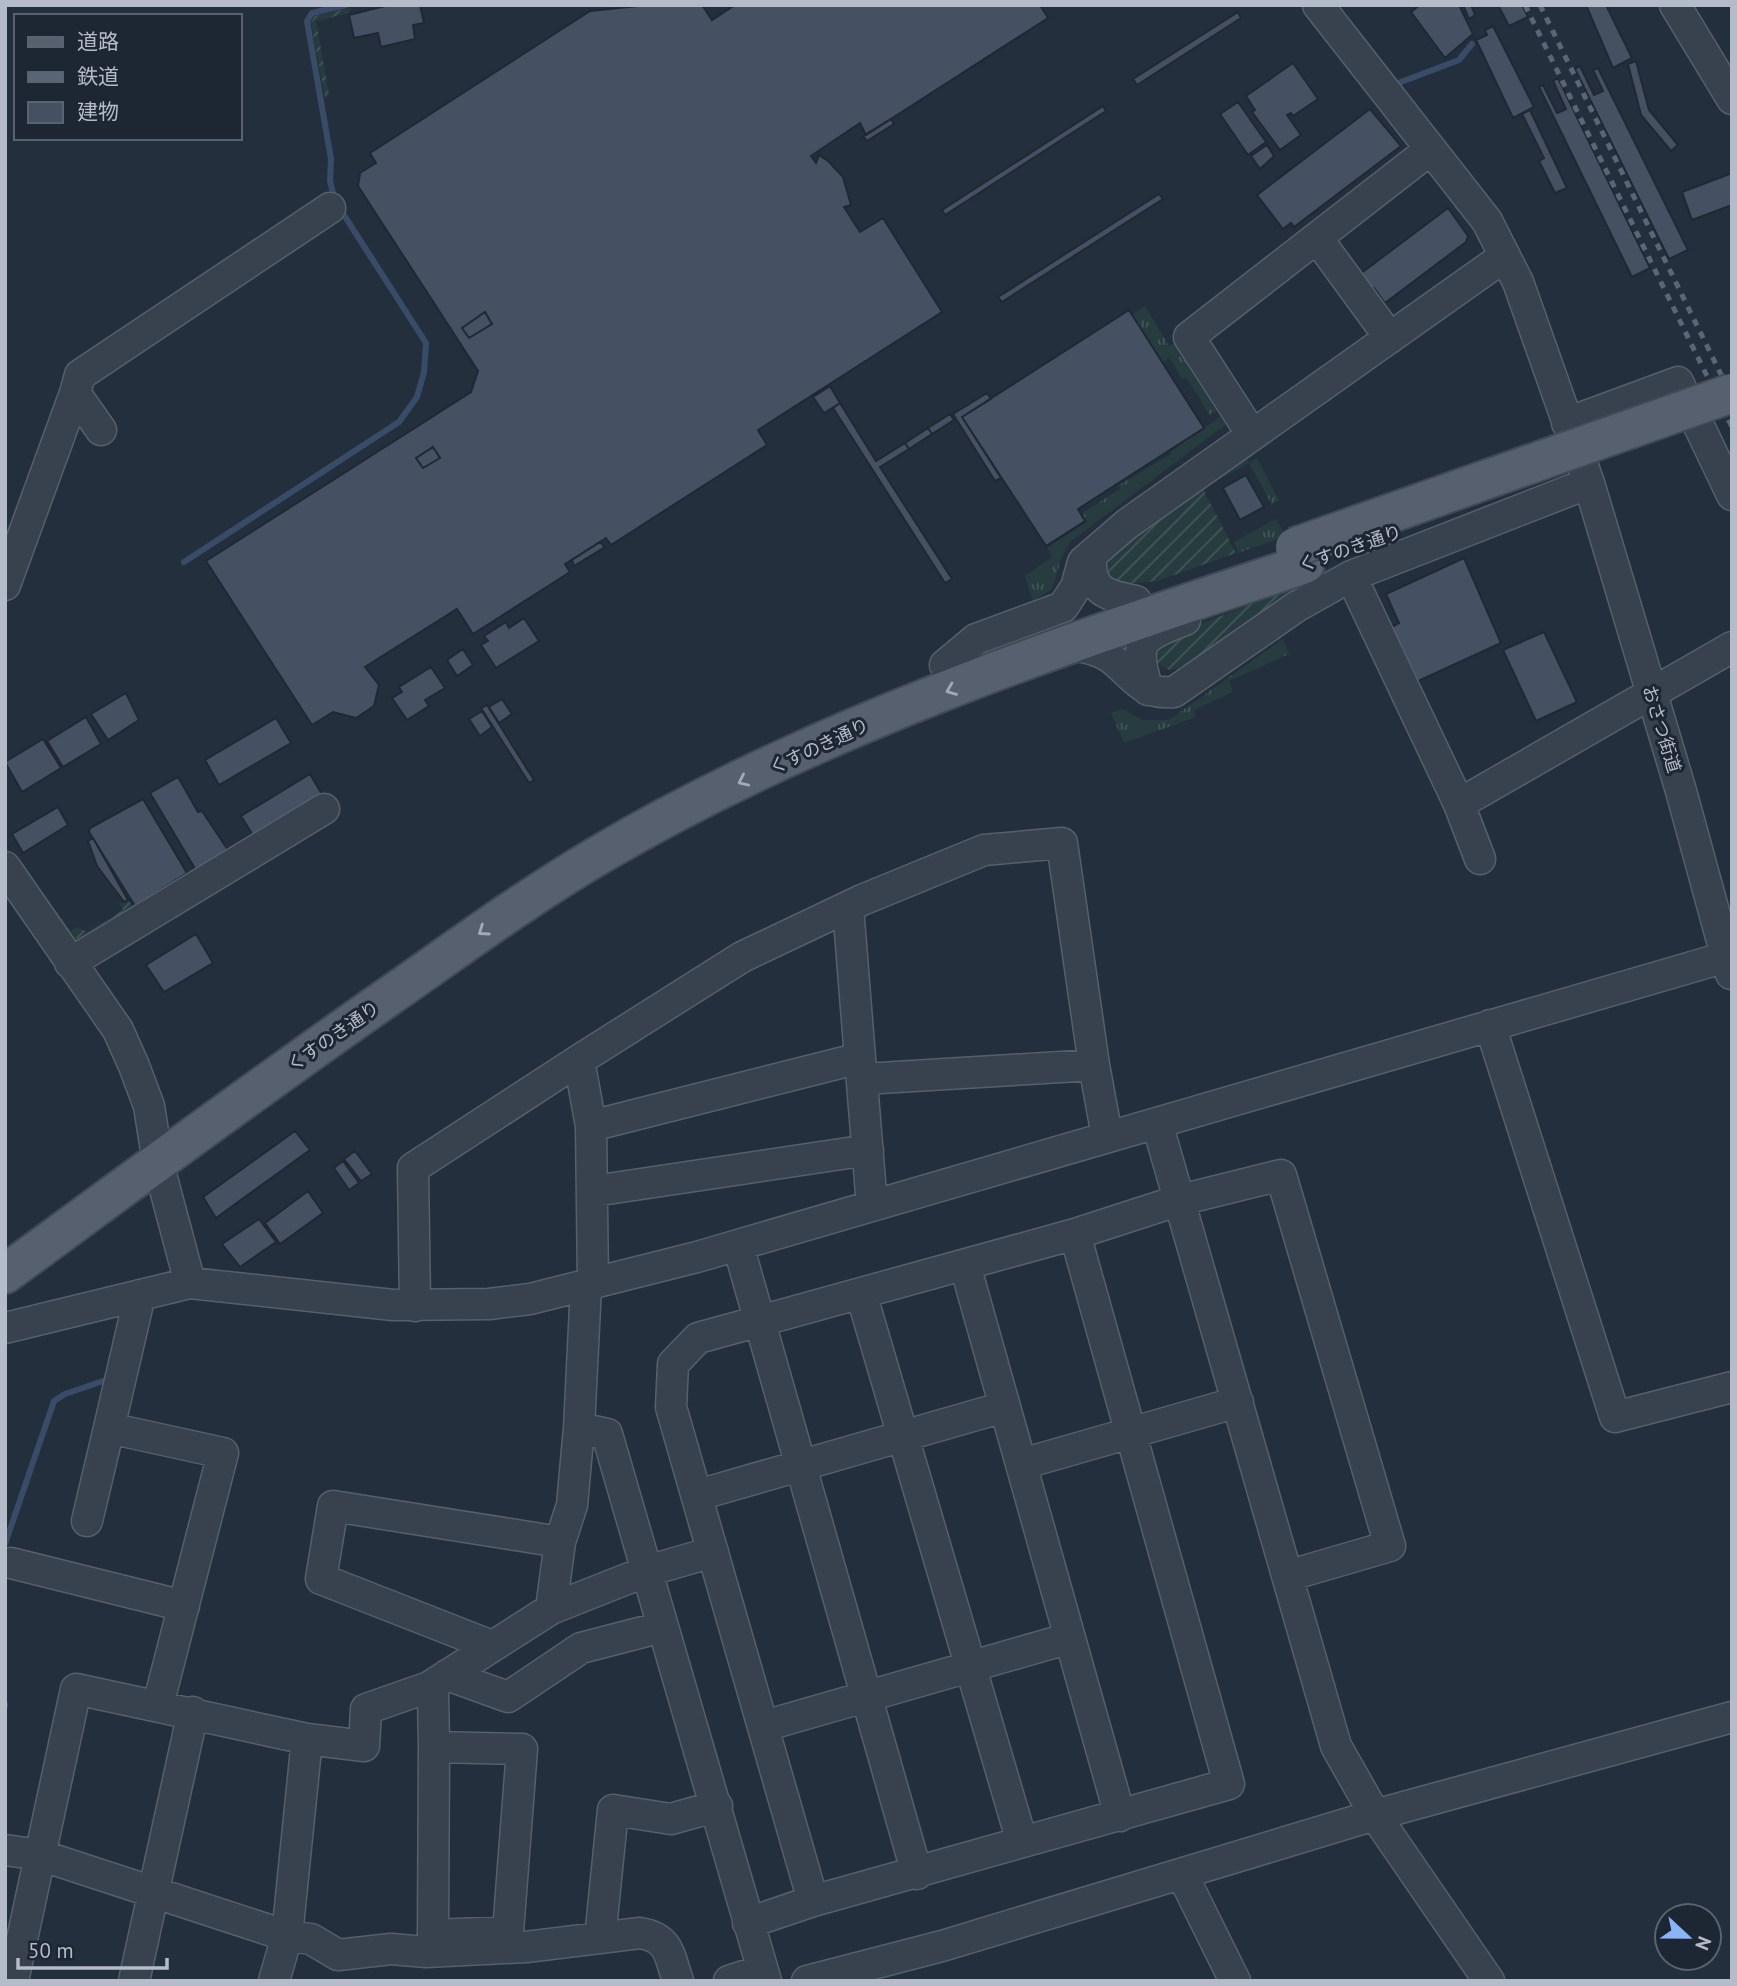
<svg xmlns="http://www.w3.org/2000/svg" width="1737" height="1986" font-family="'PT Sans','Noto Sans JP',sans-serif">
  <defs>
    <pattern id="grass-tufts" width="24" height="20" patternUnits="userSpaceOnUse" patternTransform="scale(1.75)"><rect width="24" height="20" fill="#263c3f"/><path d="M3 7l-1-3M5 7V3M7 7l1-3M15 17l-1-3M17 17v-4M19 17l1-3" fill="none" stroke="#435659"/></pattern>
    <pattern id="garden-furrows" width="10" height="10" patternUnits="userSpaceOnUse" patternTransform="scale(1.75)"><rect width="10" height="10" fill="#263c3f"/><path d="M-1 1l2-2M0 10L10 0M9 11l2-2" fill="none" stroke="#435659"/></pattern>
  </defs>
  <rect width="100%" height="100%" fill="#242f3e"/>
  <path fill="url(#grass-tufts)" d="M1145 306 1169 346 1174 343 1216 411 1210 415 1186 377 1182 379 1169 358 1163 362 1132 315Z
    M1220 417 1225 425 1070 542 1062 557 1052 589 1033 601 1025 576 1052 557 1047 548 1087 522 1082 513 1120 489 1119 485 1171 454 1170 452Z
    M1243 452 1249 463 1257 458 1279 500 1272 505 1249 463 1216 481 1213 476Z
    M1276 519 1286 536 1238 553 1234 542Z
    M1283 639 1289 654 1229 681 1233 692 1194 710 1196 717 1124 743 1111 713 1122 709 1142 720H1169Z"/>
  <path fill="url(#garden-furrows)" d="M350 8 349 13 316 21 329 95 325 98 311 22 315 16Z
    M1201 485 1236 553 1157 581 1113 585 1103 565 1108 559Z
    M1335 566 1336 569 1179 668 1169 670 1154 661 1155 643 1163 637 1237 610Z
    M128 900 136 910 86 940 64 937 56 924 62 919 70 931 78 927 87 932 123 910 120 904Z"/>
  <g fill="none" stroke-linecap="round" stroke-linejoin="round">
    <path stroke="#394c67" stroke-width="6" d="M1401 82 1459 60 1472 44
      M184 562 399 422 417 397 424 372 426 343 335 201 330 181 331 159 307 21 312 13 346 5
      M5 1544 54 1401 65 1394 109 1379
      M5 1704V1706"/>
  </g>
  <path fill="#455162" stroke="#1f2835" stroke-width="2" d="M389 5H420L424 23 413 25 415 39 381 47 378 33 354 38 349 15Z
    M702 5 712 20 735 5H1040L1048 18 866 135 860 123 811 156 816 163 819 155 828 161 843 177 851 205 844 207 860 232 883 218 942 312 758 430 767 445 611 545 606 538 565 564 570 572 473 634 457 609 365 667 379 685 374 706 356 718 333 712 312 725 206 561 471 392 478 371 358 186 360 173 376 163 370 153 590 11 648 5Z
    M1420 5H1459L1473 34 1445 58 1411 12Z
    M1463 5H1471L1475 15 1469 19Z
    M1498 5H1522L1528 17 1509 26Z
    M1586 5H1606L1632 58 1613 68Z
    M1238 12 1241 18 1137 85 1133 79Z
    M1493 26 1534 107 1513 118 1476 40 1487 35 1485 30Z
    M1636 61 1649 110 1678 145 1671 151 1641 115 1628 64Z
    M1293 63 1318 99 1293 116 1291 113 1287 115 1301 135 1280 150 1252 112 1255 110 1246 96Z
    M1580 66 1594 95 1603 91 1593 70 1598 68 1688 250 1669 259 1575 69Z
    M1558 78 1650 268 1632 277 1539 87 1543 85 1557 113 1562 111 1566 109 1553 81Z
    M1238 102 1266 142 1248 155 1220 114Z
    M1103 106 1106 111 945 215 942 210Z
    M1370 109 1401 146 1294 227 1291 223 1283 229 1257 195Z
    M1530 110 1567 188 1555 193 1539 161 1544 158 1522 114Z
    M891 119 894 124 867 141 863 136Z
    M1267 145 1274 156 1260 169 1251 156Z
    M1732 173V205L1692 220 1682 192Z
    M1159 194 1163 199 1002 302 998 297Z
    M1448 208 1468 236 1466 242 1385 303 1374 288 1368 293 1356 277Z
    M1129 310 1204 428 1078 509 1085 521 1046 546 962 417Z
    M485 312 492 324 469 338 462 328Z
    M830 386 840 403 824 413 813 397Z
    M987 393 991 399 962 417 1001 478 995 481 953 414Z
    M840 403 876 461 905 443 909 449 880 467 952 579 945 583 833 408Z
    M950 414 954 420 932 434 928 428Z
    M928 428 932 434 909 449 905 443Z
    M433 447 440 458 423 468 416 458Z
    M1246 475 1264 507 1240 520 1223 488Z
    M600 542 605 547 574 566 572 560Z
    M1464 558 1501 643 1414 683 1390 628 1399 623 1386 594Z
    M524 618 539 641 496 668 481 645 488 641 484 636 506 622 509 628Z
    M1544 632 1577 702 1536 721 1503 650Z
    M463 649 473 665 457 676 447 660Z
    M431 667 445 688 425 700 429 706 407 720 392 698 402 692 399 687Z
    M126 693 139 720 108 740 91 714Z
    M502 699 512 714 499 723 489 707Z
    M487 705 534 780 529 783 481 708Z
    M482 711 492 727 480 736 469 719Z
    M86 717 101 744 63 767 47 741Z
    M276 718 291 743 219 785 205 760Z
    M43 739 61 768 22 792 5 762Z
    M310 774 323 796 254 837 241 816Z
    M178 777 198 812 202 811 230 853 197 872 150 793Z
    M143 799 187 873 135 906 89 832 90 828Z
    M58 807 68 825 23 853 12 834Z
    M93 838 128 900 124 902 97 866 88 841Z
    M196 934 213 963 164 992 146 965Z
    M295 1131 310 1150 216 1218 203 1197Z
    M355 1151 372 1174 361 1181 344 1159Z
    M343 1161 359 1183 349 1190 334 1168Z
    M308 1191 323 1213 280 1244 265 1223Z
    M259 1219 276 1242 240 1267 222 1244Z"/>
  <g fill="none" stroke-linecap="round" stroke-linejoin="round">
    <defs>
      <path id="minor" d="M1318 5 1487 221 1518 282 1589 483 1681 791 1731 974
        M1675 5 1732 99
        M1317 238 1390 338
        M1567 423 1678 382 1732 495
        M101 430 75 393 80 375 330 208
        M1251 433 1189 337 1431 149
        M1091 555C1089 591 1104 595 1136 601
        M1351 576 1459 804 1732 647
        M5 585 75 393
        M1075 645C1087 648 1101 650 1112 659 1135 677 1141 695 1174 692L1296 607 1351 576 1589 483
        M945 665 976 639 1063 607 1076 587 1083 562 1127 524 1505 256
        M1148 690C1133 642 1139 637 1185 620
        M1459 804 1480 859
        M5 867 118 1030 134 1066 149 1106 158 1163 190 1283
        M848 907 860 1058
        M70 963 324 809
        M1490 1025 1615 1417 1732 1387
        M579 1060 742 957 862 900 984 850 1062 843 1094 1065
        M864 1079 1094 1065 1107 1136
        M1157 1123 1336 1746 1375 1815 1489 1981
        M594 1191 868 1150
        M738 1245 917 1874
        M965 1265 1120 1816
        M593 1284 591 1126 860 1058 872 1206
        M861 1293 1022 1842
        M415 1306 413 1168 579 1060 591 1126
        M5 1328 190 1283 393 1305 489 1304 530 1299 697 1257 1726 957
        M109 1428 140 1295
        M579 1428 586 1286
        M1022 1464 1238 1402
        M698 1495 1004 1407
        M87 1521 109 1428 223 1453 158 1705
        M11 1563 184 1606
        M551 1609 560 1542
        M492 1646 321 1579 333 1506 560 1542 572 1505 579 1428 607 1434 766 1981
        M447 1675 508 1697 581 1648 662 1627
        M764 1726 1070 1638
        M307 1739 364 1746 366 1709 429 1687
        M434 1747 433 1935 508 1932 522 1749 434 1747 433 1691 429 1687 551 1609 647 1571 713 1552
        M5 1850 40 1855 287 1936 311 1939 338 1955 391 1949 426 1952 526 1947 640 1933C670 1938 669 1955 678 1981
        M1182 1874 1235 1981
        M813 1901 671 1407 673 1364 698 1338 1075 1234 1180 1200 1281 1175 1390 1546 1287 1576
        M748 1923 813 1901 1229 1784 1075 1234
        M600 1938 613 1810 671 1819 717 1806
        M13 1981 76 1689 307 1739 287 1936 274 1981
        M134 1981 193 1712
        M729 1981 762 1970
        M807 1981 942 1946 1375 1815 1732 1717"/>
      <path id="major" d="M5 1274C132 1181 259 1087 388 997 457 949 526 898 599 855 815 727 1067 643 1305 564"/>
    </defs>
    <use href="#minor" stroke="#565f6c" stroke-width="33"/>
    <use href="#major" stroke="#414a57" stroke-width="42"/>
    <use href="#minor" stroke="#38414e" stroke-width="30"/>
    <use href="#major" stroke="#56606e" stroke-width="38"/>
    <path stroke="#5a6575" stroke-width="5" stroke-dasharray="7 7" stroke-linecap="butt" d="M1525 5 1732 427
      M1540 5 1732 397"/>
    <defs>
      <path id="major-bridge" d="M1295 547 1732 393"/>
    </defs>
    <use href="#major-bridge" stroke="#414a57" stroke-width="42" stroke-linecap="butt"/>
    <use href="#major-bridge" stroke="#56606e" stroke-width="38"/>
  </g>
  <defs><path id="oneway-chevron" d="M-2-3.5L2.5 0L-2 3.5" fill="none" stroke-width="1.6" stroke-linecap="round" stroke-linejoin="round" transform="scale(1.75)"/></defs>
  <g stroke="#a1aab7">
    <use href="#oneway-chevron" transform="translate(951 690) rotate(158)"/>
    <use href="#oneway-chevron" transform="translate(743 781) rotate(155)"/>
    <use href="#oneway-chevron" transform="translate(483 931) rotate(145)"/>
  </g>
  <g text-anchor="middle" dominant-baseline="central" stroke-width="6" stroke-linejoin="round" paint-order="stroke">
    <g font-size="18" fill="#b4bcc9" stroke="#1d2633">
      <text transform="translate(1350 548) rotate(-19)">くすのき通り</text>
      <text transform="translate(1662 729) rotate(73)">おさつ街道</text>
      <text transform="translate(819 746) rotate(-25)">くすのき通り</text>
      <text transform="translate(333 1036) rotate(-35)">くすのき通り</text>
    </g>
  </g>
  <rect width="1737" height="1986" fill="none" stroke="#b4bcc9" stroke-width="14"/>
  <rect x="14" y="14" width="228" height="126" fill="#1d2633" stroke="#59626f" stroke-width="2"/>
  <rect x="28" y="37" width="35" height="10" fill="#56606e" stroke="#59626f" stroke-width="2"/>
  <text x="77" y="49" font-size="21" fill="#b4bcc9">道路</text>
  <rect x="28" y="72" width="35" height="10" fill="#5a6575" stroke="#59626f" stroke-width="2"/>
  <text x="77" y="84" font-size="21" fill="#b4bcc9">鉄道</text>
  <rect x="28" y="102" width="35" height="21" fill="#455162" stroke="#59626f" stroke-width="2"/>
  <text x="77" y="119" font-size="21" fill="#b4bcc9">建物</text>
  <g transform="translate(1688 1937) rotate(112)"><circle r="33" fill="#1d2633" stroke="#59626f" stroke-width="2"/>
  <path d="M0-5L12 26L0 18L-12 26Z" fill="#8ab4f8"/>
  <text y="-10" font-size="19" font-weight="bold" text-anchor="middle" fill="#b4bcc9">N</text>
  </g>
  <path d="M18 1958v10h149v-10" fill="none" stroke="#b4bcc9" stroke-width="3.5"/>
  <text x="28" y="1958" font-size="21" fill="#b4bcc9" stroke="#1d2633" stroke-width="5" paint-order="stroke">50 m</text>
</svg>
